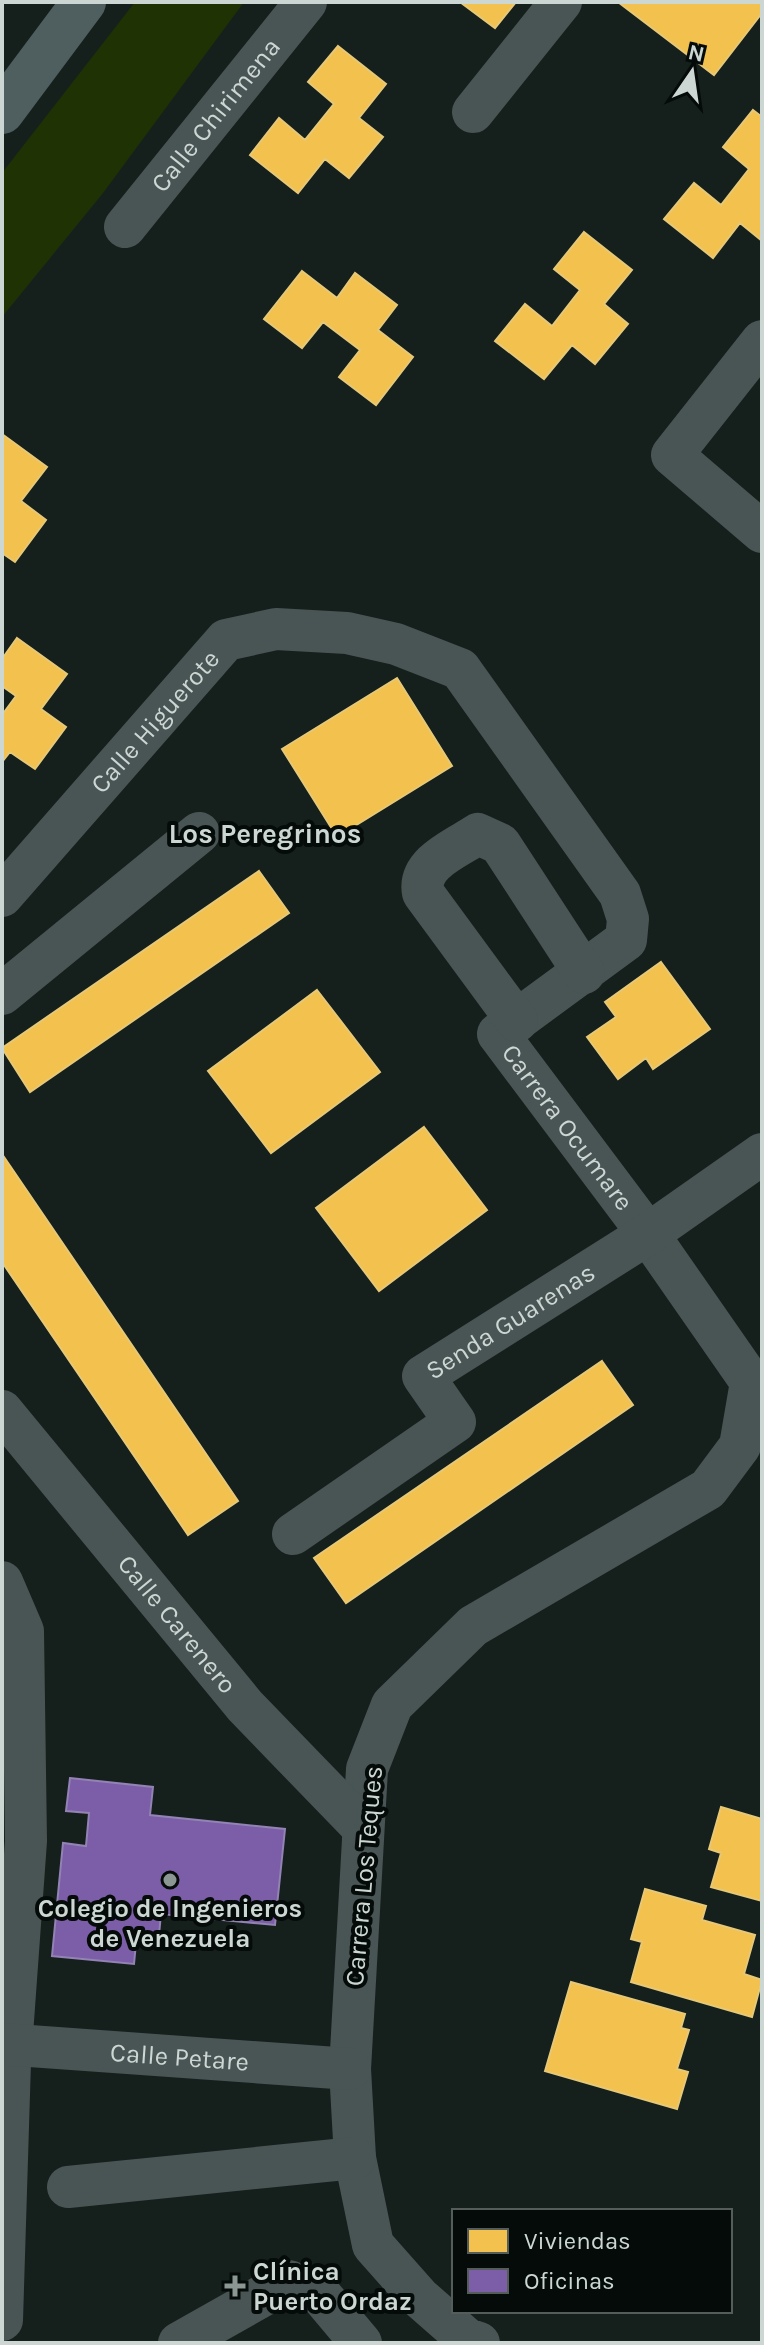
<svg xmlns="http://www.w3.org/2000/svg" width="764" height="2345" font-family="Karla,sans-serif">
  <rect width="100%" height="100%" fill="#15201d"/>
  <path fill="#1f3204" d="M135 2H244L103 193 2 317V173Z"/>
  <path fill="#f2c14e" stroke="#e7c876" stroke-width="2" d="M460 2H516L495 28Z
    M618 2H762V13L714 75Z
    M338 46 386 84 359 118 383 137 349 178 325 159 298 193 250 155 279 118 305 140 334 104 308 82Z
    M753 110 762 117V241L740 223 713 258 664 219 694 183 721 205 749 169 723 147Z
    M584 232 632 270 604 304 628 324 595 364 572 345 544 379 495 341 525 304 552 326 580 290 554 269Z
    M302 271 337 298 355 273 397 305 378 330 413 357 376 405 339 377 360 350 323 322 302 348 264 319Z
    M2 434 47 467 21 501 46 520 15 562 2 553Z
    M17 638 67 674 41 709 66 727 35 769 10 752 2 762V715L16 696 2 686V659Z
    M397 678 452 766 337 837 282 749Z
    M259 871 289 913 30 1092 2 1048Z
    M661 962 710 1029 653 1069 646 1058 618 1079 587 1037 616 1017 605 1002Z
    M317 990 380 1072 271 1153 208 1071Z
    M424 1127 487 1210 379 1291 316 1208Z
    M2 1154 238 1501 188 1535 2 1262Z
    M602 1361 633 1405 346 1603 314 1558Z
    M721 1807 762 1819V1901L711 1887 721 1853 709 1849Z
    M645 1889 706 1906 702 1920 755 1935 744 1974 762 1980 752 2017 631 1982 642 1942 631 1939Z
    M571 1982 685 2014 681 2028 689 2030 677 2069 688 2072 677 2109 545 2071Z"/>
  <path fill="#7b5ea7" stroke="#9382b4" stroke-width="2" d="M70 1778 153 1787 150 1815 285 1829 275 1925 161 1914 158 1945 136 1943 134 1964 52 1956 63 1843 86 1846 89 1813 66 1811Z"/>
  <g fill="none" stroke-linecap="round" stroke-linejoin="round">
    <g stroke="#495454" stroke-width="42">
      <path d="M473 112 561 2"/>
      <path id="s1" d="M125 227 306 2"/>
      <path d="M762 341 672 455 762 532"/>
      <path id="s2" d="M2 896 226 640 276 629 347 633 396 644 460 669 620 894 628 919 626 940 498 1034 648 1234 751 1382 740 1446 708 1489 473 1626 392 1705 367 1769 350 2069 355 2158 373 2245 419 2297 467 2339 479 2343"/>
      <path d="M2 994 199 833"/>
      <path d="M517 1021 423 893C417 863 457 848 478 834L500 844 584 973"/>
      <path id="s3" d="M2 1411 245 1706 363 1828"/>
      <path id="s4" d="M293 1534 455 1422 423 1376 648 1234 762 1154"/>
      <path d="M2 1582 23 1631 26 1841 10 2062 2 2320"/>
      <path id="s5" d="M2 2044 350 2069"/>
      <path d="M68 2187 355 2158"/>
      <path d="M179 2343 289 2281 319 2293 361 2343"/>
    </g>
    <path stroke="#4f5e5e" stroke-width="44" d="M2 112 84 2"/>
  </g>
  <g fill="#8c9794" stroke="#050b09" stroke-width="3">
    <circle cx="170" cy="1880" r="8"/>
    <path d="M231 2274h8v8h8v8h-8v8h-8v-8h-8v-8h8z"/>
  </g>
  <g text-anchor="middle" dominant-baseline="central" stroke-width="8" stroke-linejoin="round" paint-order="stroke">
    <g font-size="26" fill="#ccd7d4" stroke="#050b09">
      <text stroke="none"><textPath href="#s1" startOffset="144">Calle Chirimena</textPath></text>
      <text stroke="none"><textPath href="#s2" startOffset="232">Calle Higuerote</textPath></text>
      <text stroke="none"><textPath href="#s2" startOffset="1180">Carrera Ocumare</textPath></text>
      <text stroke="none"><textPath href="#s4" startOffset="356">Senda Guarenas</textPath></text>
      <text stroke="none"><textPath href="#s3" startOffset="276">Calle Carenero</textPath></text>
      <text transform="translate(364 1876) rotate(-85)">Carrera Los Teques</text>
      <text stroke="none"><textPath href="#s5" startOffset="178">Calle Petare</textPath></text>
    </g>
    <g font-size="26" font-weight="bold" fill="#ccd7d4" stroke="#050b09">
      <text x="170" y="1908">Colegio de Ingenieros<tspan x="170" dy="30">de Venezuela</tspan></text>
      <text x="253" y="2271" text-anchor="start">Clínica<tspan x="253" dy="30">Puerto Ordaz</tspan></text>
    </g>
    <g font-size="28" font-weight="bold" fill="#ccd7d4" stroke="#050b09">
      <text x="265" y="833">Los Peregrinos</text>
    </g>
  </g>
  <rect width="764" height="2345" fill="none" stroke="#ccd7d4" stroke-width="8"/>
  <rect x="452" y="2209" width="280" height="104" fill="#050b09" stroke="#555d5a" stroke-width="2"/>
  <rect x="468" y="2229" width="40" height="24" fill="#f2c14e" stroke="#555d5a" stroke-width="2"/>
  <text x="524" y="2249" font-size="24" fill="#ccd7d4">Viviendas</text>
  <rect x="468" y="2269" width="40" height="24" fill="#7b5ea7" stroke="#555d5a" stroke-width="2"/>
  <text x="524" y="2289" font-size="24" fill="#ccd7d4">Oficinas</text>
  <g transform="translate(692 72) rotate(13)" stroke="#050b09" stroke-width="6" paint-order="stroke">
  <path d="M0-6L14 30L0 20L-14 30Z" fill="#ccd7d4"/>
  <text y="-12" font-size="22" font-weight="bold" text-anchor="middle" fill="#ccd7d4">N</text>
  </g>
</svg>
